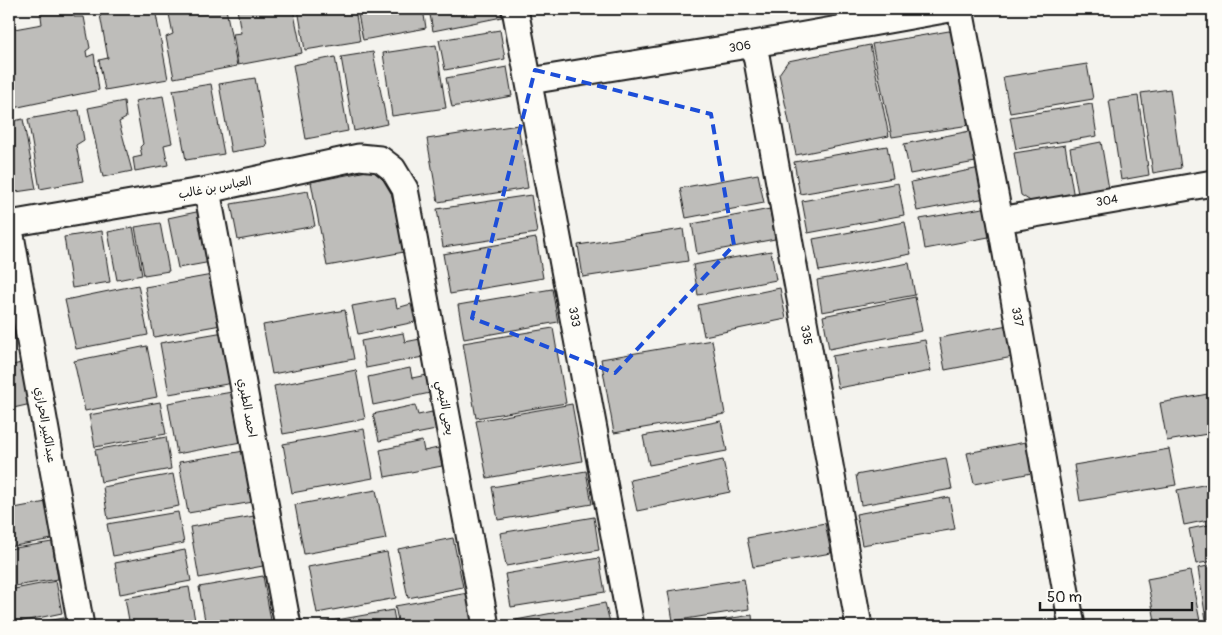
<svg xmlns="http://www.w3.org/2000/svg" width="1222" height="635" font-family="Pangolin,'Playpen Sans Arabic',sans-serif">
  <rect width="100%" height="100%" fill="#f4f3ee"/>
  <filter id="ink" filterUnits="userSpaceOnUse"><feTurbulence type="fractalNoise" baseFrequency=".02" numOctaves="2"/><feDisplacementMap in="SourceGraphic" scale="10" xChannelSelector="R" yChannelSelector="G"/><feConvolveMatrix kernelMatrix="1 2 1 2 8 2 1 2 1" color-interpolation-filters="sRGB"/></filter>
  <g filter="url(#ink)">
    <path fill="#bebdba" stroke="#1c1c1c" d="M40 9H72L74 17H84L90 48 86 51 87 57 94 54 99 90 9 109V30L42 24Z
      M113 9H155L168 79 105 90 99 60 108 58 100 15 113 12Z
      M168 9H226L237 66 174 78 166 37 173 34Z
      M237 9H293L302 53 238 65 233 34 241 33Z
      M298 9H355L360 41 305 50Z
      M357 9H423L426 28 363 40Z
      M429 9H500L502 17 433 31Z
      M500 30 505 59 445 70 439 40Z
      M949 31 962 41 976 124 892 137 872 44Z
      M436 45 446 108 392 116 383 53Z
      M870 45 889 136 796 155 779 74 788 61Z
      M373 52 387 124 354 131 341 57Z
      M335 57 348 131 306 139 293 65Z
      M1087 64 1093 99 1010 113 1003 77Z
      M507 67 512 96 452 107 446 78Z
      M255 78 267 146 231 152 219 84Z
      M211 84 224 154 186 160 173 90Z
      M1170 89 1181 168 1153 173 1141 93Z
      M163 96 172 143 164 145 168 165 135 171 133 158 142 156 140 147 143 144 135 101Z
      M1138 96 1149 175 1121 180 1109 100Z
      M124 101 126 118 119 122 132 171 103 177 88 108Z
      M1092 104 1097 136 1016 149 1010 117Z
      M79 110 84 140 76 145 83 181 40 189 28 119Z
      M23 119 36 189 9 193V122Z
      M518 125 528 188 438 202 427 139Z
      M975 130 981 161 910 174 904 144Z
      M1101 142 1109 189 1078 194 1070 148Z
      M1065 145 1074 198 1035 204 1021 195 1014 153Z
      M887 146 893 178 800 194 794 162Z
      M985 167 991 197 917 211 911 182Z
      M372 170 390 186 404 252 327 266 311 182Z
      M758 174 764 203 686 218 680 188Z
      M898 183 904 215 808 233 802 201Z
      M308 191 315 226 238 240 231 204Z
      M531 195 537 233 443 247 437 209Z
      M988 207 994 236 925 249 920 219Z
      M770 209 775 239 697 254 692 224Z
      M201 211 211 262 178 268 168 218Z
      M905 222 911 254 819 271 813 239Z
      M160 223 169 271 144 275 135 227Z
      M133 227 142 275 117 280 108 232Z
      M683 229 688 261 583 277 578 245Z
      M102 231 110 282 72 288 64 237Z
      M536 238 543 278 450 294 443 254Z
      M771 251 776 280 698 295 693 265Z
      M909 263 915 295 822 312 817 280Z
      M212 275 221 325 154 337 145 287Z
      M138 285 148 335 76 349 65 300Z
      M780 288 786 319 704 336 698 305Z
      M552 289 558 322 464 339 458 305Z
      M915 297 922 331 829 349 823 316Z
      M395 298 397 308 411 304 415 322 358 334 352 306Z
      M345 310 354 359 272 374 263 325Z
      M1013 324 1018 356 945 370 939 338Z
      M553 328 566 403 476 418 463 343Z
      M224 332 233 383 169 394 160 343Z
      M403 333 405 342 420 339 423 357 366 368 361 341Z
      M712 340 725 414 614 433 601 359Z
      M925 340 931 371 838 388 832 356Z
      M147 346 157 397 85 411 74 361Z
      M21 363 31 404 9 409V366Z
      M410 368 412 378 427 375 430 393 373 405 368 377Z
      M356 370 365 419 283 434 274 386Z
      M232 392 241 442 177 454 168 403Z
      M1213 393V433L1167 441 1160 403Z
      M160 402 166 434 95 447 89 415Z
      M572 404 582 461 487 478 476 421Z
      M415 405 418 415 432 412 436 430 379 441 373 414Z
      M721 421 727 451 649 465 643 436Z
      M364 429 373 478 292 493 283 444Z
      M166 437 171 469 101 482 95 450Z
      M422 441 424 451 438 448 442 466 385 477 380 450Z
      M1031 441 1037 472 974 484 967 453Z
      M1169 449 1176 485 1080 501 1074 465Z
      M244 451 253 502 188 513 179 462Z
      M946 458 952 489 861 505 856 475Z
      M723 460 730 492 637 511 630 480Z
      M586 471 592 504 498 520 492 487Z
      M173 474 179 506 108 519 103 487Z
      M1213 483V519L1184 525 1177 490Z
      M376 490 386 539 304 554 295 505Z
      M949 497 955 529 862 545 856 514Z
      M46 502 52 539 9 547V509Z
      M178 512 184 543 113 556 107 524Z
      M254 516 263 566 199 578 190 527Z
      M594 517 599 550 506 566 500 533Z
      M825 523 831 553 753 567 747 538Z
      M1213 524V561L1196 564 1189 529Z
      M453 538 463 587 408 598 398 549Z
      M52 542 58 579 9 587V549Z
      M185 550 191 581 120 594 115 563Z
      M387 552 396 598 317 613 308 567Z
      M599 558 605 592 511 607 505 574Z
      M1213 565V626H1207L1198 568Z
      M1190 571 1201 626H1156L1147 579Z
      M263 576 272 626H206L199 587Z
      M744 579 749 609 673 621 668 591Z
      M56 581 62 613 9 624V590Z
      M189 587 196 626H130L125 598Z
      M468 593 474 626H399L395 606Z
      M605 603 611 626H517L516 620Z
      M393 610 396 626H320V623Z
      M752 615 753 626H681Z
      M64 618 65 626H19Z"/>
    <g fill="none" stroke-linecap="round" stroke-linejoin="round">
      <defs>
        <path id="minor" d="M515 9 631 626
          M960 9 1000 220 1072 626
          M754 44 859 626
          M530 81 754 44 950 9
          M207 190 288 626
          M1000 220 1213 183
          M9 224 207 190 359 157 380 159 393 169 405 189 486 626
          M9 224 81 626"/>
      </defs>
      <use href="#minor" stroke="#1c1c1c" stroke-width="29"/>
      <use href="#minor" stroke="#fdfcf7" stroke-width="25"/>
    </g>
  </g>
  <path fill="none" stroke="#1d4ed8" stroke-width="4" stroke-dasharray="10 6" stroke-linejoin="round" d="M535 70 711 114 734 245 615 373 472 318Z"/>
  <g text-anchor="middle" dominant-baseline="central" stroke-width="5" stroke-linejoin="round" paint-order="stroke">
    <g font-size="12" fill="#1c1c1c" stroke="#fdfcf7">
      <text transform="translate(740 47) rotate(-9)">306</text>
      <text transform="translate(215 188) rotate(-11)">العباس بن غالب</text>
      <text transform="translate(1107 201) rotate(-10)">304</text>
      <text transform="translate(574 317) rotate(79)">333</text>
      <text transform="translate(1017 317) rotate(80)">337</text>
      <text transform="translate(806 335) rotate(80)">335</text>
      <text transform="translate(247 408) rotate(80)">احمد الطبري</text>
      <text transform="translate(445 408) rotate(80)">يحيى التيمي</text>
      <text transform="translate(45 425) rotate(80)">عبدالكبير الحرازي</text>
    </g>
  </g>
  <rect width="1222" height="635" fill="none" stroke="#fdfcf7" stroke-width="30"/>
  <rect x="15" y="15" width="1192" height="605" fill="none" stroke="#1c1c1c" stroke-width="2" filter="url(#ink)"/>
  <path d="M1040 602v8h152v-8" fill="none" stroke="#1c1c1c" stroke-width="2.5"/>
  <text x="1047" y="602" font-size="15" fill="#1c1c1c" stroke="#fdfcf7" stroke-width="4" paint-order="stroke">50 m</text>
</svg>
